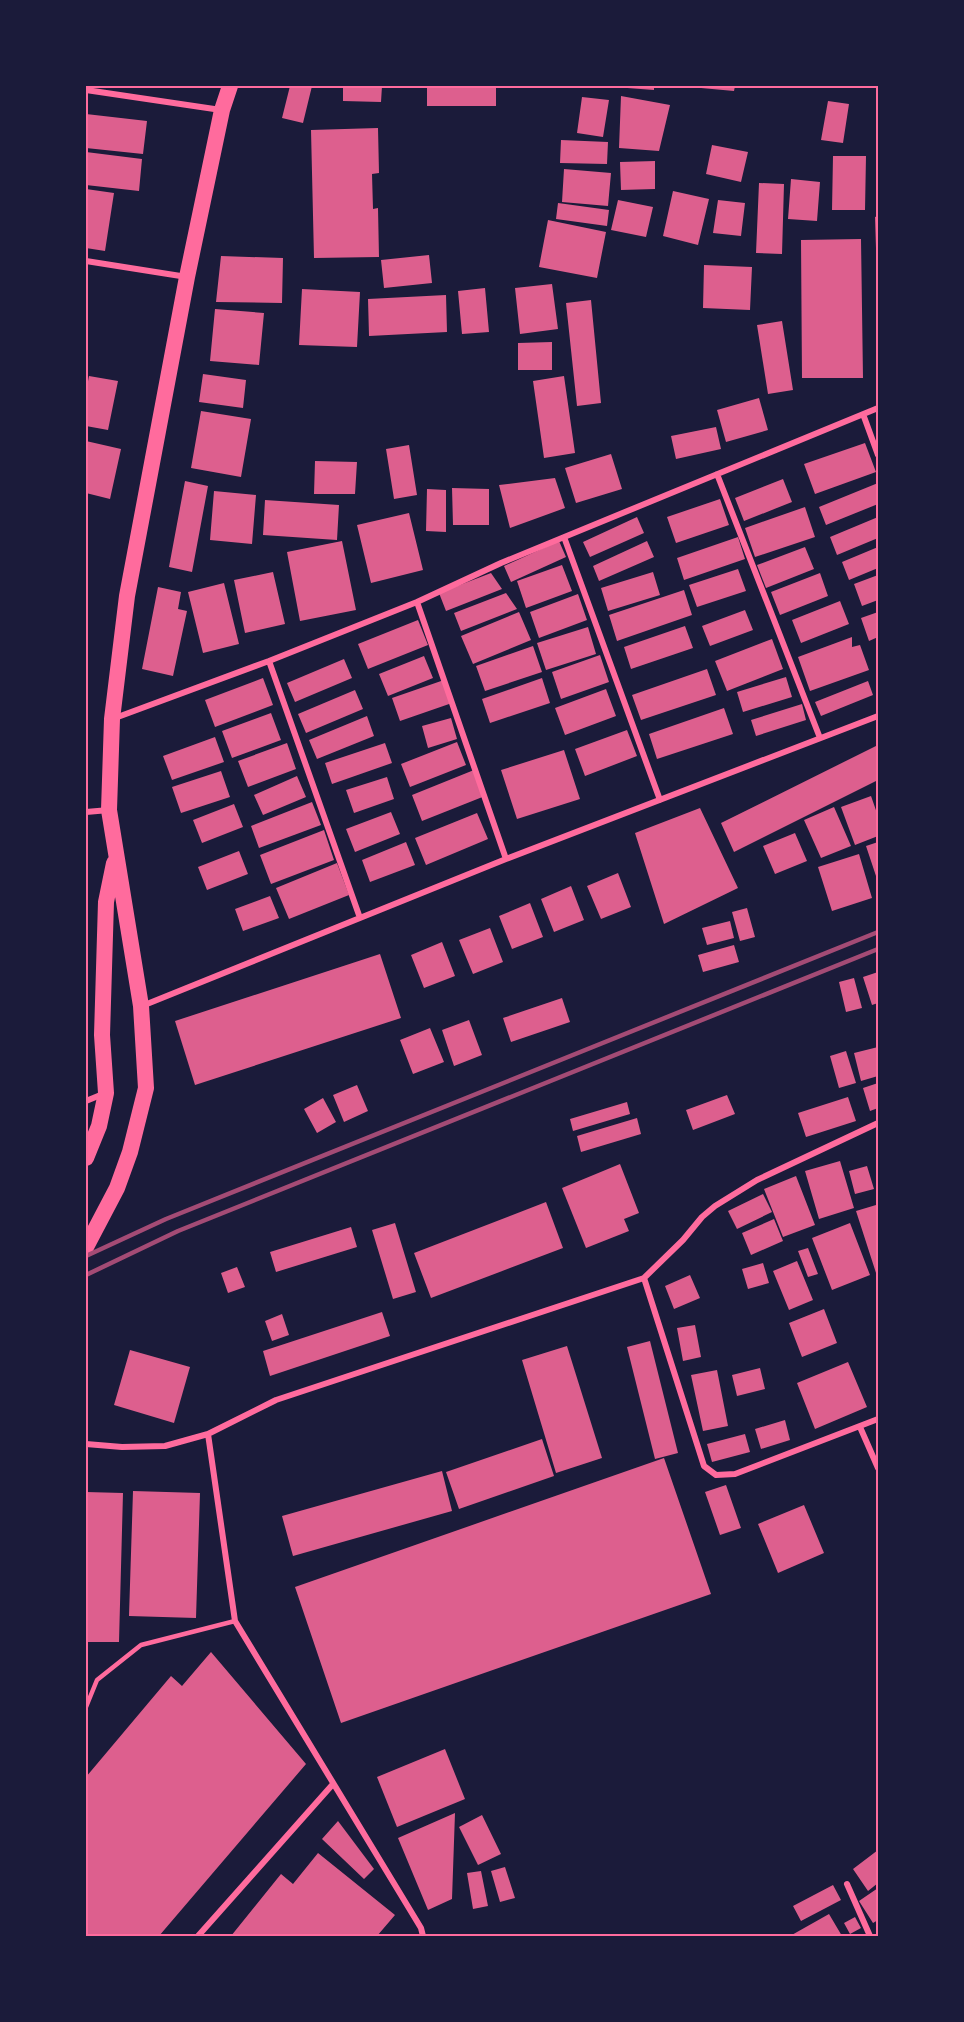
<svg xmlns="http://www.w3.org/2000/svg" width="964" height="2022" font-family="'DM Sans',sans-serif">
  <rect width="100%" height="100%" fill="#1b1b3a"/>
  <path fill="#dd5f8e" d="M290 86H312L303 123 282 118Z
    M343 86H382L381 102 343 101Z
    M427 86H496V106H427Z
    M614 86H654V90L614 87Z
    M690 86H735L734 91 690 87Z
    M621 96 670 105 659 151 619 148Z
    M582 97 609 100 603 137 577 133Z
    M828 101 849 104 843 143 821 140Z
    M86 114 147 121 143 154 86 148Z
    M378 128 379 173 372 174 373 209 378 208 379 257 314 258 311 130Z
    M561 140 608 142 607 164 560 163Z
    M712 145 748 152 741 182 706 174Z
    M86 152 142 159 139 191 86 185Z
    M833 156H866L865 210H832Z
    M655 161V189L621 190 620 162Z
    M564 169 611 173 608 206 562 202Z
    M791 179 820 182 817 221 788 219Z
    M759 183 784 184 782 254 756 253Z
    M86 189 114 193 105 251 86 248Z
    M673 191 709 199 698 245 663 236Z
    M618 200 653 207 646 237 611 230Z
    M718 200 745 203 741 236 713 233Z
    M558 203 609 210 607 226 556 219Z
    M878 216V279H877L875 217Z
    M548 220 606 232 597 278 539 267Z
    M861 239 863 378H802L801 240Z
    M429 255 432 283 384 288 381 260Z
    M221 256 283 258 282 303 216 302Z
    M704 265 752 267 750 310 703 308Z
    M552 284 558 329 520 334 515 288Z
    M485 288 489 332 462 334 458 291Z
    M302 289 360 292 357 347 299 345Z
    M446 295 447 332 369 336 368 299Z
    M591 300 601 403 577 406 566 303Z
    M215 309 264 313 259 365 210 361Z
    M782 321 793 390 768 394 757 325Z
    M552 342V370H518V343Z
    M203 374 246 380 243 408 199 402Z
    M89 376 118 381 108 430 86 426V392Z
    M564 376 575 453 544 458 533 381Z
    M759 398 768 430 726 442 717 410Z
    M201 411 251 419 241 477 191 468Z
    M716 427 721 449 676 459 671 436Z
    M86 441 121 449 110 499 86 493Z
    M865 443 876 472 815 494 804 464Z
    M409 445 417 495 394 499 386 449Z
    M611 454 622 489 576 503 565 468Z
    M315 461 357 462 355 494H314Z
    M555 478 565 508 510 528 499 485Z
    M783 479 792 502 744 521 735 498Z
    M185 481 208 486 192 572 169 567Z
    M878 483V504L826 525 819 507Z
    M452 488 489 489V525H453Z
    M427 489 446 490V532L426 531Z
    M214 491 256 495 252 544 210 540Z
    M720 499 729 525 676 543 667 517Z
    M265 500 339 505 337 540 263 535Z
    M805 507 815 537 755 557 745 528Z
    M409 513 423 570 371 583 357 525Z
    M637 517 644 533 590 557 583 542Z
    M878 517V538L837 555 830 537Z
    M738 537 745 559 684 580 677 558Z
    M342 541 356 610 300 621 287 552Z
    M559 541 566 557 511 582 504 566Z
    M647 541 654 557 599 581 593 566Z
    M805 547 814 569 766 588 757 565Z
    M878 547V568L849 580 842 562Z
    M562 565 572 591 526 608 517 581Z
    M738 569 746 591 697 607 689 585Z
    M273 572 285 624 245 633 234 580Z
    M653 572 660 595 608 611 601 588Z
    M491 573 502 589 446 611 439 593Z
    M820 573 828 596 780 615 771 592Z
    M878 575V600L862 606 854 584Z
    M224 583 239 644 203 653 188 592Z
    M158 587 181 592 178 609 187 611 173 676 142 669Z
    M684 590 692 615 617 641 609 615Z
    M506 593 517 609 461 631 454 613Z
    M578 594 587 620 539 638 530 612Z
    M840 601 849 624 801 643 792 620Z
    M745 610 753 630 710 646 702 626Z
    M519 612 531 640 473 664 461 636Z
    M878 612V637L869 641 861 618Z
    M418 620 428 645 368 669 358 644Z
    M685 626 693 648 631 669 624 647Z
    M588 627 596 654 546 670 537 643Z
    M852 637V647L860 645 869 670 810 691 798 657Z
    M772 639 783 669 727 691 715 661Z
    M533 646 542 672 485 691 476 666Z
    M600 655 609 682 561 699 552 672Z
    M424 656 433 678 388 696 379 674Z
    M344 659 352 678 295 702 287 683Z
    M707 669 716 695 641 720 632 695Z
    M786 677 792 697 743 712 737 692Z
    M263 678 273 705 215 727 205 700Z
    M542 678 550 703 490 723 482 699Z
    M444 680 452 703 400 721 392 698Z
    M868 681 873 695 821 716 815 702Z
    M606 689 616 716 565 735 555 708Z
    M355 690 363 709 306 733 298 714Z
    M802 704 806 720 756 736 751 720Z
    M724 708 733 734 657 759 649 734Z
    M271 713 281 740 232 758 222 731Z
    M367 716 374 736 317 759 309 740Z
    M451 718 457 739 428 748 422 726Z
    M627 730 637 756 585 776 575 749Z
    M215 737 224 762 172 780 163 756Z
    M457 742 466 765 410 787 401 764Z
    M287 743 296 769 248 787 238 761Z
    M385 743 392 763 332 784 325 763Z
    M878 745V780L734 852 721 823Z
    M564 750 580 799 517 819 501 770Z
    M474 770 485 796 422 821 412 795Z
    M221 771 230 797 181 813 172 787Z
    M297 776 306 797 263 815 254 795Z
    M387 777 394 799 354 813 346 790Z
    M871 796 878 816V836L855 845 841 807Z
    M312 802 321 825 259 848 251 826Z
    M234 804 243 827 202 843 193 820Z
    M834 807 851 846 821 858 804 820Z
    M700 808 738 888 664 924 635 833Z
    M391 812 400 834 355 852 346 829Z
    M477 813 488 839 426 865 415 838Z
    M324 830 334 860 271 884 260 855Z
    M795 833 807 861 775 874 763 846Z
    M406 842 415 865 370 882 362 860Z
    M878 842V882L866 846Z
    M239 851 248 874 207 890 198 867Z
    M859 854 872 898 832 911 818 867Z
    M337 863 349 895 289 919 276 888Z
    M618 873 631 907 601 919 587 886Z
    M571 886 584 920 554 932 541 899Z
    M270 896 279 918 243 931 235 909Z
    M530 903 543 937 512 949 499 916Z
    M747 908 755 937 740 941 732 912Z
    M730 921 734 938 707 945 702 928Z
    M490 928 503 962 473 974 459 940Z
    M442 942 455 976 424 988 411 955Z
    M734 945 739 962 703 972 698 955Z
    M380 954 401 1018 195 1085 175 1021Z
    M878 972V1003L872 1005 863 977Z
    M854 978 862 1008 846 1012 839 982Z
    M562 998 570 1022 511 1042 503 1018Z
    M469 1020 482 1055 454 1066 442 1030Z
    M430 1028 444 1062 413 1074 400 1040Z
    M878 1047V1076L861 1081 854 1053Z
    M846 1051 856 1083 839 1088 830 1056Z
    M878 1083V1108L870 1111 863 1088Z
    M357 1085 368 1111 344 1122 333 1095Z
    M727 1095 735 1114 693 1130 686 1110Z
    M848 1097 856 1121 806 1137 798 1113Z
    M323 1098 336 1122 317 1133 304 1109Z
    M627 1102 630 1114 573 1131 570 1119Z
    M637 1118 641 1134 581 1152 577 1136Z
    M840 1161 854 1208 819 1219 805 1171Z
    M620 1164 639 1213 624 1219 629 1231 586 1248 562 1188Z
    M867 1166 874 1189 855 1194 849 1171Z
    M796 1176 815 1225 783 1237 764 1189Z
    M763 1194 772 1212 737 1229 728 1211Z
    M546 1202 563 1248 431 1298 414 1253Z
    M876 1205 878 1211V1275L877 1276 856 1211Z
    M774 1219 783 1241 751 1255 742 1233Z
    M395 1223 416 1292 393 1299 372 1230Z
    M850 1223 870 1275 832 1290 812 1238Z
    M351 1227 357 1247 276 1272 270 1252Z
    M808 1248 818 1274 808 1277 798 1251Z
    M797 1261 813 1300 789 1310 773 1271Z
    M763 1263 769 1283 748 1289 742 1269Z
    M237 1267 245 1287 228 1293 221 1273Z
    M690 1275 700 1298 674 1309 665 1286Z
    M824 1309 837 1343 802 1357 789 1323Z
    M382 1312 390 1336 270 1376 263 1351Z
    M282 1314 289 1335 272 1341 265 1321Z
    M695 1325 701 1357 683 1361 677 1328Z
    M650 1341 678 1453 655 1459 627 1347Z
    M567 1346 602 1458 556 1473 522 1360Z
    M130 1350 190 1367 174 1423 114 1405Z
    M848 1362 867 1407 815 1429 797 1383Z
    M760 1368 765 1389 737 1396 732 1375Z
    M717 1370 728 1426 703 1431 691 1375Z
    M785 1420 790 1440 761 1449 755 1429Z
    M745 1434 750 1452 712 1462 707 1444Z
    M542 1439 554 1476 459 1509 446 1472Z
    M664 1458 711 1594 341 1723 295 1587Z
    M442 1471 452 1511 293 1556 282 1516Z
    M726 1485 741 1528 720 1535 705 1492Z
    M133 1491 200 1493 196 1618 129 1616Z
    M86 1492 123 1493 119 1642H86Z
    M804 1505 824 1553 778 1573 758 1524Z
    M211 1652 306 1764 159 1936H86V1777L171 1676 182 1686Z
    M445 1749 465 1799 397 1827 377 1777Z
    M455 1813 452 1899 428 1910 398 1838Z
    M482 1815 501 1854 478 1865 459 1827Z
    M338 1821 374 1869 364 1879 322 1839Z
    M878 1850V1883L868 1891 853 1869Z
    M318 1853 395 1915 377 1936H231L281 1874 293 1884Z
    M505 1867 515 1898 500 1902 491 1871Z
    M481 1871 488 1906 473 1909 467 1873Z
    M833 1885 841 1900 801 1921 793 1906Z
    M878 1888V1920L873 1923 859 1901Z
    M829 1914 842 1936H790Z
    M855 1917 861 1928 850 1934 844 1923Z"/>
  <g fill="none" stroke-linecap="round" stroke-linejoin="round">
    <path stroke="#ff6b9d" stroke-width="4.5" d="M86 1707 97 1680 141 1645 235 1621"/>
    <path stroke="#ff6b9d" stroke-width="6" d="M86 90 221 110
      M86 261 187 277
      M863 414 878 455
      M717 474 820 738
      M564 537 660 800
      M417 602 506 859
      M269 661 360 918
      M115 718 269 661 417 602 501 563 878 408
      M86 812 109 810
      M142 1006 506 859 878 716
      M86 1101 103 1094
      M644 1278 704 1466 716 1475 735 1474 878 1419
      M860 1427 878 1468
      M208 1434 235 1621 421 1928 423 1936
      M86 1444 122 1447 165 1446 208 1434 276 1400 644 1278 683 1240 702 1217 715 1206 757 1180 878 1123
      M847 1884 870 1936
      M198 1936 333 1784"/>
    <path stroke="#ff6b9d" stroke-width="16" d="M86 1158 99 1126 106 1093 102 1035 106 902 114 863
      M86 1247 117 1188 130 1152 146 1088 141 1006 109 810 112 719 127 596 187 277 222 110 230 86"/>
    <path stroke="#a44b75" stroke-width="4.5" d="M86 1256 166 1219 878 932
      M86 1275 178 1231 878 949"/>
  </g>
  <rect width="964" height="2022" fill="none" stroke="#1b1b3a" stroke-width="174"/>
  <rect x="87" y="87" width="790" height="1848" fill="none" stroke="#ff6b9d" stroke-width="2"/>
</svg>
